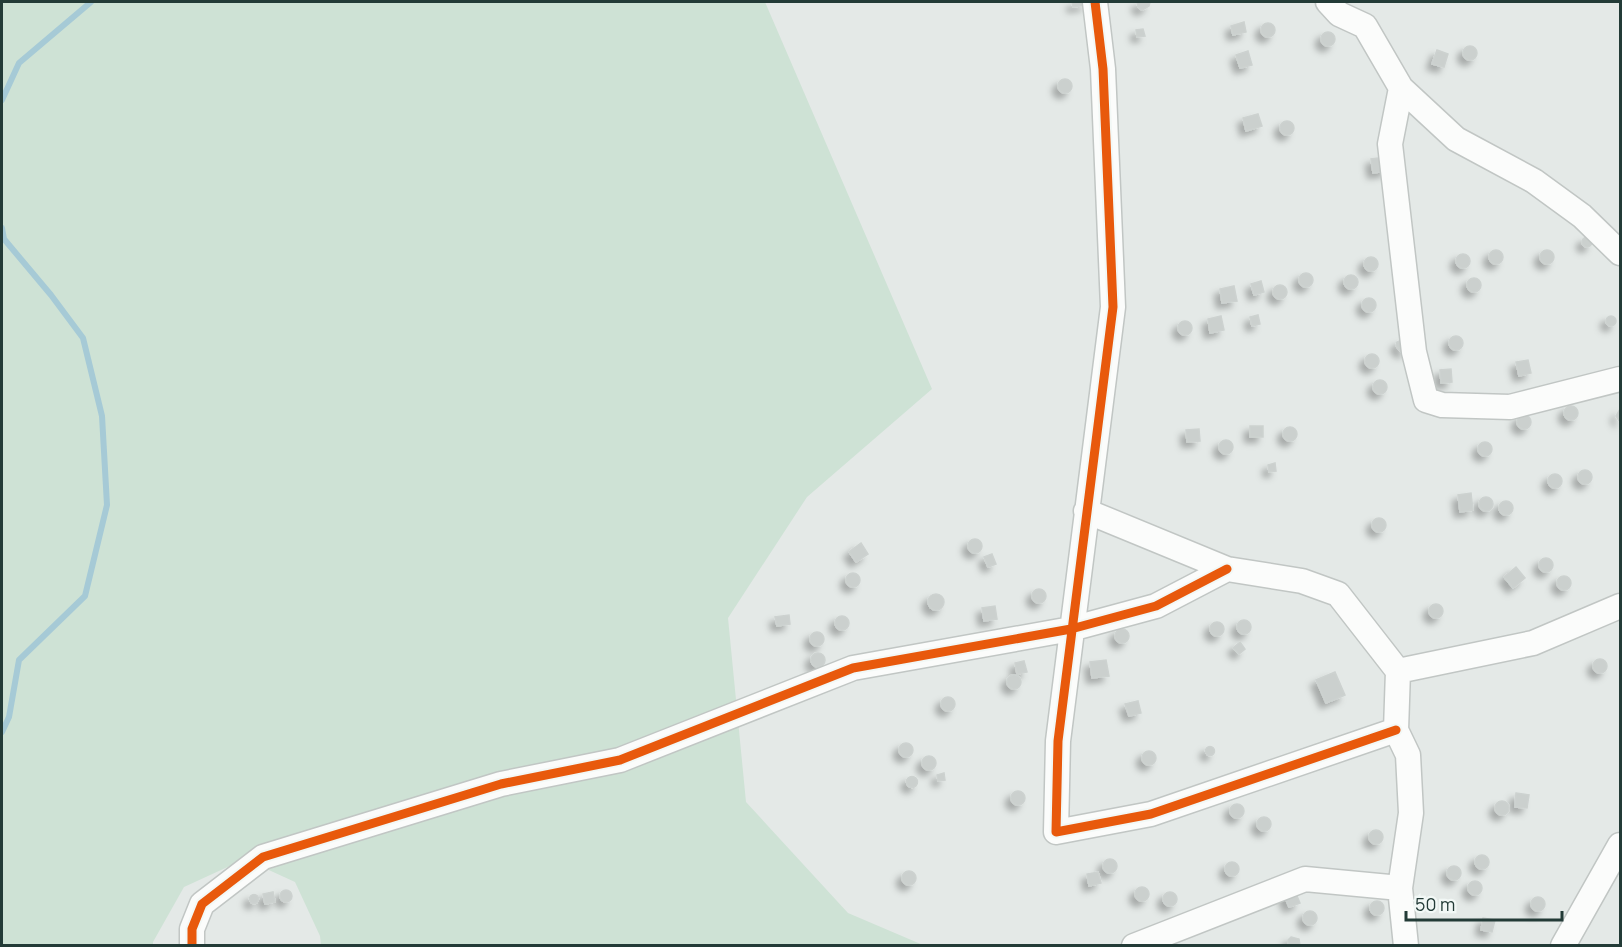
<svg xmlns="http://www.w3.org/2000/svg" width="1622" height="947" font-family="Manrope,sans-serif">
  <defs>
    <filter id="shadow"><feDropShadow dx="-5.5" dy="5.5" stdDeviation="3" flood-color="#0004"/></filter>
  </defs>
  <rect width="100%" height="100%" fill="#e4e9e7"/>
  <path fill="#cee2d5" d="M2 2H765L932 389 807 497 728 618 746 802 848 913 923 945H321L320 936 295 882 245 859 184 887 153 942V945L2 946Z"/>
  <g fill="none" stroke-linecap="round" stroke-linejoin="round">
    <path stroke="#a6cad6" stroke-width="6" d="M2 100 19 63 91 2
      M2 228 4 239 51 295 83 338 102 416 107 505 85 596 19 660 9 717 2 732"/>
  </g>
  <path fill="#cbd0ce" stroke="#cdd2d0" stroke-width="1.5" filter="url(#shadow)" d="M1072 2H1086V5L1073 7Z
    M1137 2H1150L1149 6 1142 10 1138 7Z
    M1244 22 1246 32 1233 35 1231 26Z
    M1261 30a7 7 0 1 1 14 0a7 7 0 1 1-14 0Z
    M1143 29 1145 36 1137 37 1136 30Z
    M1321 39a7 7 0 1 1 14 0a7 7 0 1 1-14 0Z
    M1463 53a7 7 0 1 1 14 0a7 7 0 1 1-14 0Z
    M1437 50 1448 54 1444 67 1432 64Z
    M1248 51 1252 65 1240 68 1236 55Z
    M1058 86a7 7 0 1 1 14 0a7 7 0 1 1-14 0Z
    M1258 114 1262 126 1246 131 1243 118Z
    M1280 128a7 7 0 1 1 14 0a7 7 0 1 1-14 0Z
    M1386 157 1387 171 1373 173 1371 159Z
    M1582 242a5 5 0 1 1 10 0a5 5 0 1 1-10 0Z
    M1489 257a7 7 0 1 1 14 0a7 7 0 1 1-14 0Z
    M1540 257a7 7 0 1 1 14 0a7 7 0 1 1-14 0Z
    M1456 261a7 7 0 1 1 14 0a7 7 0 1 1-14 0Z
    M1364 264a7 7 0 1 1 14 0a7 7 0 1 1-14 0Z
    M1299 280a7 7 0 1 1 14 0a7 7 0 1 1-14 0Z
    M1344 282a7 7 0 1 1 14 0a7 7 0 1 1-14 0Z
    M1467 285a7 7 0 1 1 14 0a7 7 0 1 1-14 0Z
    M1261 281 1264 292 1254 295 1251 284Z
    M1273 292a7 7 0 1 1 14 0a7 7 0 1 1-14 0Z
    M1234 286 1237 301 1222 303 1220 289Z
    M1362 305a7 7 0 1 1 14 0a7 7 0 1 1-14 0Z
    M1258 315 1260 324 1252 326 1250 317Z
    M1221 316 1224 330 1210 333 1208 319Z
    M1606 321a5 5 0 1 1 10 0a5 5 0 1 1-10 0Z
    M1178 328a7 7 0 1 1 14 0a7 7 0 1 1-14 0Z
    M1449 343a7 7 0 1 1 14 0a7 7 0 1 1-14 0Z
    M1404 339 1406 352H1401L1396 346 1397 342Z
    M1365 361a7 7 0 1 1 14 0a7 7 0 1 1-14 0Z
    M1528 360 1531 373 1519 376 1516 362Z
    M1451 369 1452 382 1441 383 1440 370Z
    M1373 387a7 7 0 1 1 14 0a7 7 0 1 1-14 0Z
    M1564 413a7 7 0 1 1 14 0a7 7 0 1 1-14 0Z
    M1620 409V422L1616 416Z
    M1517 422a7 7 0 1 1 14 0a7 7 0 1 1-14 0Z
    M1250 426H1263V437H1250Z
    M1283 434a7 7 0 1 1 14 0a7 7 0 1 1-14 0Z
    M1199 429 1200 441 1187 442 1186 430Z
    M1219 447a7 7 0 1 1 14 0a7 7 0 1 1-14 0Z
    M1478 449a7 7 0 1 1 14 0a7 7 0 1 1-14 0Z
    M1275 463 1276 471 1269 472 1268 465Z
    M1578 477a7 7 0 1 1 14 0a7 7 0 1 1-14 0Z
    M1548 481a7 7 0 1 1 14 0a7 7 0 1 1-14 0Z
    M1471 493 1473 510 1460 512 1458 495Z
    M1479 504a7 7 0 1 1 14 0a7 7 0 1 1-14 0Z
    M1499 508a7 7 0 1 1 14 0a7 7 0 1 1-14 0Z
    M1372 525a7 7 0 1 1 14 0a7 7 0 1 1-14 0Z
    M968 546a7 7 0 1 1 14 0a7 7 0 1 1-14 0Z
    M861 543 868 554 856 562 849 552Z
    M992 554 996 564 988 567 984 557Z
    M1539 565a7 7 0 1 1 14 0a7 7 0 1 1-14 0Z
    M1516 567 1525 578 1513 588 1504 577Z
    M846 580a7 7 0 1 1 14 0a7 7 0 1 1-14 0Z
    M1557 583a7 7 0 1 1 14 0a7 7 0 1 1-14 0Z
    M1032 596a7 7 0 1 1 14 0a7 7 0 1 1-14 0Z
    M928 602a8 8 0 1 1 16 0a8 8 0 1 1-16 0Z
    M1429 611a7 7 0 1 1 14 0a7 7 0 1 1-14 0Z
    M995 606 997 619 984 621 982 608Z
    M789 615 790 624 777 626 775 617Z
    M835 623a7 7 0 1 1 14 0a7 7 0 1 1-14 0Z
    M1237 627a7 7 0 1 1 14 0a7 7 0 1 1-14 0Z
    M1210 629a7 7 0 1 1 14 0a7 7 0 1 1-14 0Z
    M1115 636a7 7 0 1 1 14 0a7 7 0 1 1-14 0Z
    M810 639a7 7 0 1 1 14 0a7 7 0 1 1-14 0Z
    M1240 642 1245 649 1239 654 1233 648Z
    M811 660a7 7 0 1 1 14 0a7 7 0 1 1-14 0Z
    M1593 666a7 7 0 1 1 14 0a7 7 0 1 1-14 0Z
    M1106 660 1109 676 1092 678 1090 662Z
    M1024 661 1027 672 1017 674 1015 663Z
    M1335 672 1345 695 1326 703 1316 680Z
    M1007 682a7 7 0 1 1 14 0a7 7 0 1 1-14 0Z
    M941 704a7 7 0 1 1 14 0a7 7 0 1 1-14 0Z
    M1138 701 1141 713 1129 716 1125 704Z
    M899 750a7 7 0 1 1 14 0a7 7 0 1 1-14 0Z
    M1205.5 751a4.5 4.5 0 1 1 9 0a4.5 4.5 0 1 1-9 0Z
    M1142 758a7 7 0 1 1 14 0a7 7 0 1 1-14 0Z
    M922 763a7 7 0 1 1 14 0a7 7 0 1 1-14 0Z
    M944 773 945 780 938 781 937 775Z
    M906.5 782a5.5 5.5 0 1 1 11 0a5.5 5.5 0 1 1-11 0Z
    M1011 798a7 7 0 1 1 14 0a7 7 0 1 1-14 0Z
    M1516 793 1529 795 1527 808 1515 807Z
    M1495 808a7 7 0 1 1 14 0a7 7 0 1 1-14 0Z
    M1230 811a7 7 0 1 1 14 0a7 7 0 1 1-14 0Z
    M1257 824a7 7 0 1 1 14 0a7 7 0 1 1-14 0Z
    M1369 837a7 7 0 1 1 14 0a7 7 0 1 1-14 0Z
    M1475 862a7 7 0 1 1 14 0a7 7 0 1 1-14 0Z
    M1103 866a7 7 0 1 1 14 0a7 7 0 1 1-14 0Z
    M1225 869a7 7 0 1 1 14 0a7 7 0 1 1-14 0Z
    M1447 873a7 7 0 1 1 14 0a7 7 0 1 1-14 0Z
    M902 878a7 7 0 1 1 14 0a7 7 0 1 1-14 0Z
    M1098 872 1101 883 1089 886 1087 874Z
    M1468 888a7 7 0 1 1 14 0a7 7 0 1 1-14 0Z
    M1135 894a7 7 0 1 1 14 0a7 7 0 1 1-14 0Z
    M1294 889 1300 903 1289 907 1283 893Z
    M280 896a6 6 0 1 1 12 0a6 6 0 1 1-12 0Z
    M273 892 275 902 265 904 263 894Z
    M1163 899a7 7 0 1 1 14 0a7 7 0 1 1-14 0Z
    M249.5 899a4.5 4.5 0 1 1 9 0a4.5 4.5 0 1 1-9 0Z
    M1531 904a7 7 0 1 1 14 0a7 7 0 1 1-14 0Z
    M1370 908a7 7 0 1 1 14 0a7 7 0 1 1-14 0Z
    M1303 918a7 7 0 1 1 14 0a7 7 0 1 1-14 0Z
    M1483 918 1495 920 1492 932 1481 930Z
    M1291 937 1299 939 1300 946H1288V940Z"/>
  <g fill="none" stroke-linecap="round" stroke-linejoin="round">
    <defs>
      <path id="minor" d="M1095 2 1103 69 1113 307 1058 741 1056 832 1151 814 1396 730
        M1328 2 1339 14 1365 26 1401 88 1456 139 1534 181 1582 216 1620 253
        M1401 88 1390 144 1414 352 1426 400 1442 405 1510 407 1620 379
        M1086 511 1227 569 1302 581 1338 594 1398 671 1396 730 1408 755 1411 813 1400 888 1406 946
        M1398 671 1533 643 1620 606
        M192 946V929L202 904 263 857 501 784 620 760 853 668 1071 629 1156 606 1227 569
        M1134 946 1305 879 1400 888
        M1563 946 1620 845"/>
    </defs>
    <use href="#minor" stroke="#c1c6c4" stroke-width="27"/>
    <use href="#minor" stroke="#fbfcfb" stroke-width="24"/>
    <defs>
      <path id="cycleway" d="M1095 2 1103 69 1113 307 1058 741 1056 832 1151 814 1396 730
        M192 946V929L202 904 263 857 501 784 620 760 853 668 1071 629 1156 606 1227 569"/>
    </defs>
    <use href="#cycleway" stroke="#f2f8f6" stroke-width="13"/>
    <use href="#cycleway" stroke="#e8590c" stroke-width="9"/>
  </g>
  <rect width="1622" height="947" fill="none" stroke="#233b37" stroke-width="6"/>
  <path d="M1406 911v9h156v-9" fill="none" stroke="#233b37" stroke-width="3"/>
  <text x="1415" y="911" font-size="18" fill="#233b37" stroke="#f2f8f6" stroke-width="4.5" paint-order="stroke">50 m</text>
</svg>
